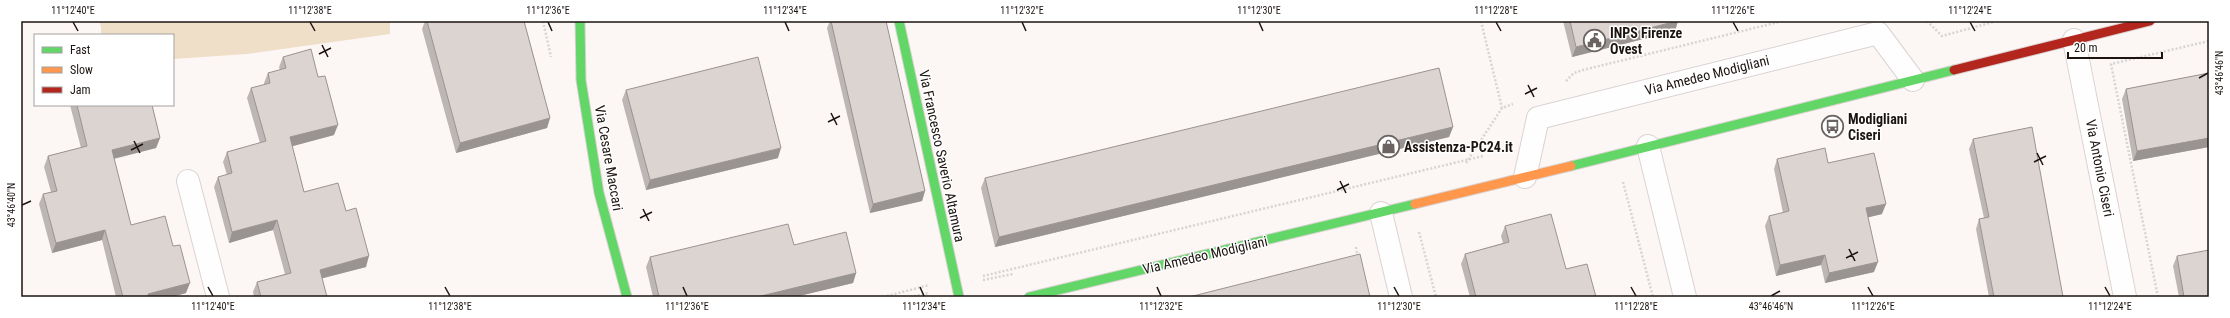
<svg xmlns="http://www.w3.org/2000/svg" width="2230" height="318" font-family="'Roboto Condensed',sans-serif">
  <rect width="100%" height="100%" fill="#fcf6f5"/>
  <path fill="#f0dfc8" d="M99 21H390V34L247 54 173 59V35H101V27Z"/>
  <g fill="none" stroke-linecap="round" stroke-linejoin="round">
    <defs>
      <path id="street" d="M2074 40 2125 297
        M1648 146 1685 297
        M1525 177 1538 118 1878 33 1913 80
        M188 181 218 297
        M1381 213 1401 297"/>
      <path id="fast" d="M580 21 581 80 599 193 627 297
        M899 21 959 297
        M1571 166 1954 70
        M1029 297 1415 204"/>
      <path id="slow" d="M1415 204 1571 166"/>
      <path id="jam" d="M1954 70 2150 21"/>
    </defs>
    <use href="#street" stroke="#dad3d1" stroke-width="24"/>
    <use href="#fast" stroke="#dad3d1" stroke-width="11"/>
    <use href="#slow" stroke="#dad3d1" stroke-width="11"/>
    <use href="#jam" stroke="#dad3d1" stroke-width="11"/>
    <path stroke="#d6d4d4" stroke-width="2.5" stroke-dasharray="2 2" stroke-linecap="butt" d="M543 21 551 57
      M1481 21 1502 108
      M1927 21 1942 36 1997 21
      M1566 81 1574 73 1583 70 1783 21
      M1466 163 1502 108 1513 104
      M1623 182 1653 297
      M1419 232 1436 297
      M1356 247 1358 258
      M983 276 1483 156
      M983 280 1013 274
      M883 297 929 285
      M910 297 929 293
      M2158 297 2111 64 2209 41"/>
    <use href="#street" stroke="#fffefe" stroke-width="22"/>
    <use href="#fast" stroke="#63d668" stroke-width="9"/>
    <use href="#slow" stroke="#ff974d" stroke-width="9"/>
    <use href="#jam" stroke="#b3261e" stroke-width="9"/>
  </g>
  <path fill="#bcb6b4" d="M425 21H524L550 118 547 128 456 153 422 29Z
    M830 21H886L925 191 922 201 870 213 827 28Z
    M1563 21H1678L1675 31 1572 57Z
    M283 57 334 135 292 146 304 192 346 211 366 267 322 278 327 297H254L253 292 257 282 285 274 273 230 229 243 214 187 218 177 227 175 223 162 227 152 260 143 247 98 251 88 264 85V83L268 73 280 70 279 67Z
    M2209 73V147L2133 161 2122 99 2126 89Z
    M626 90 778 158 646 190 622 100Z
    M70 105H152L160 138 156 148 114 159 131 225 186 293 172 297H116L102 240 52 253 39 204 43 194 51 192 44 167 48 156 81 148Z
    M1453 127 1449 137 995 247 981 188 985 178Z
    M1973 139 2063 297H1989L1976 229 1979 219 1984 218 1969 149Z
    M1777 159 1828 163 1882 214 1868 217 1874 272 1825 283 1821 265 1776 276 1765 226 1769 216 1783 213 1774 169Z
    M1505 226 1566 269 1596 297H1470L1461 264 1465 254 1503 243 1501 236Z
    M2177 256 2209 297H2179L2173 266Z
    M650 257 856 273 853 283 795 297H653L646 267Z"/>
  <path fill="#999492" d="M1678 21 1675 31 1572 57 1576 47Z
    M550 118 547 128 456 153 460 143Z
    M338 125 334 135 286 148 290 137Z
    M1453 127 1449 137 995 247 999 237Z
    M160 138 156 148 108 160 112 150Z
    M2209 138V147L2133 161 2137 151Z
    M781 148 778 158 646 190 650 180Z
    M925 191 922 201 870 213 873 204Z
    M1886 204 1882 214 1862 219 1866 208Z
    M277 220 273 230 229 243 232 232Z
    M105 230 102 240 52 253 56 243Z
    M1825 255 1821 265 1776 276 1780 265Z
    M369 256 366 267 316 280 320 270Z
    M1878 262 1874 272 1825 283 1829 273Z
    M856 273 853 283 795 297H757Z
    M190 283 186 293 172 297H147L148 294Z"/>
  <path fill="#dbd4d1" stroke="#999492" d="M427 21H524L550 118 460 143Z
    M831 21H886L925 191 873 204Z
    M1570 21H1677L1576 47Z
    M311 49 318 77 325 76 338 125 290 137 304 192 338 183 346 211 356 208 369 256 320 270 327 297H261L257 282 291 273 277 220 232 232 218 177 232 173 227 152 266 141 251 88 270 83 268 73 286 68 283 57Z
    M758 57 781 148 650 180 626 90Z
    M1439 68 1453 127 999 237 985 178Z
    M2209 73V138L2137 151 2126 89Z
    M77 105H152L160 138 112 150 131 225 165 216 173 246 180 245 190 283 148 294 149 297H123L105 230 56 243 43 194 57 191 48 156 87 146Z
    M2032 127 2063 297H1994L1979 219 1989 217 1973 139Z
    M1825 148 1828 163 1874 153 1886 204 1866 208 1878 262 1829 273 1825 255 1780 265 1769 216 1789 211 1777 159Z
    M1551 214 1566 269 1587 264 1596 297H1476L1465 254 1509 242 1505 226Z
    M788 224 794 245 846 232 856 273 757 297H659L650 257Z
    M2209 250V297H2184L2177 256Z
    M1360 254 1370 297H1189Z"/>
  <path fill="none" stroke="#1c1411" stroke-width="1.5" d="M73 22 78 31M310 22 315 31M548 22 552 31M785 22 789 31M1022 22 1026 31M1259 22 1263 31M1496 22 1501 31M1733 22 1738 31M1970 22 1975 31M322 45 328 57M319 54 331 48M2199 78 2208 73M1528 85 1534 97M1525 94 1537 88M831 113 837 125M828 122 840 116M134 141 140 153M131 150 143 144M2037 153 2043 165M2034 162 2046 156M1340 181 1346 193M1337 190 1349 184M22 205 31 201M643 209 649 221M640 218 652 212M1849 249 1855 261M1846 258 1858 252M208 287 213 296M445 287 450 296M683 287 687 296M920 287 924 296M1157 287 1161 296M1394 287 1399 296M1631 287 1636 296M1868 287 1873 296M2105 287 2110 296M1771 296 1780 291"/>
  <defs>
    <symbol id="civic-ring" viewBox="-11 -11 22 22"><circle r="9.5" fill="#fff" stroke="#6a6361" stroke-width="1.5"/><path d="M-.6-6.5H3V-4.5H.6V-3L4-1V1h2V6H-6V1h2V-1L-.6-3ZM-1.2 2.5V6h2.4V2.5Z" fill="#6a6361"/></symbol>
    <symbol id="bus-ring" viewBox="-11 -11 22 22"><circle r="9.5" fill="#fff" stroke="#6a6361" stroke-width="1.5"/><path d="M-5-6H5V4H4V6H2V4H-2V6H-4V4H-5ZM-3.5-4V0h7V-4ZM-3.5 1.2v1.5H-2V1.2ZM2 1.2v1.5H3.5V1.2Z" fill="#6a6361"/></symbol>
    <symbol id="shop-ring" viewBox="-11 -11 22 22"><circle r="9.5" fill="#fff" stroke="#6a6361" stroke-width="1.5"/><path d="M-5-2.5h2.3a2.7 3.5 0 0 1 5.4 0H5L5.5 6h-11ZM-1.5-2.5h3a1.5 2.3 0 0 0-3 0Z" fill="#6a6361"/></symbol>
  </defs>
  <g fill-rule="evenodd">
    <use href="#civic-ring" x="1582" y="28" width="25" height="25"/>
    <use href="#bus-ring" x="1820" y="114" width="25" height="25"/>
    <use href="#shop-ring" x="1376" y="134" width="25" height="25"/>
  </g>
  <g text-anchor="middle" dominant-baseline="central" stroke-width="3" stroke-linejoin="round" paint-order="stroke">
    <g font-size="14" font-weight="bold" fill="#1c1411" stroke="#fff" text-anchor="start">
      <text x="1610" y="33">INPS Firenze<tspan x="1610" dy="16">Ovest</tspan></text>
      <text x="1848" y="119">Modigliani<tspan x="1848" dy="16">Ciseri</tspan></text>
      <text x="1404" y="147">Assistenza-PC24.it</text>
    </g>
    <g font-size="14" fill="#1c1411" stroke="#fff">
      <text transform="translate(1707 75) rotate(-14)">Via Amedeo Modigliani</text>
      <text transform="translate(942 156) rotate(78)">Via Francesco Saverio Altamura</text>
      <text transform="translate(609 158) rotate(80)">Via Cesare Maccari</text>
      <text transform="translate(2100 168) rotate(79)">Via Antonio Ciseri</text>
      <text transform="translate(1205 255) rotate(-13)">Via Amedeo Modigliani</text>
    </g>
  </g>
  <rect width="2230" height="318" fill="none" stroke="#ffffff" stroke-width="44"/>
  <rect x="34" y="34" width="140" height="72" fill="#ffffff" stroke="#a4a1a0"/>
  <rect x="42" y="47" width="20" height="6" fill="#63d668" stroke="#a4a1a0"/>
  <text x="70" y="54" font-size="12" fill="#1c1411">Fast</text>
  <rect x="42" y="67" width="20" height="6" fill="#ff974d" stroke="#a4a1a0"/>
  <text x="70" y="74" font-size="12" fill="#1c1411">Slow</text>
  <rect x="42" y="87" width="20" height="6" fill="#b3261e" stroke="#a4a1a0"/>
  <text x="70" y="94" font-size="12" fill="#1c1411">Jam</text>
  <path d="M2068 52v6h94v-6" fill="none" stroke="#1c1411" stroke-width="2"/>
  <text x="2074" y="52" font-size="12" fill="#1c1411" stroke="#ffffff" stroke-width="3" paint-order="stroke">20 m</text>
  <rect x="22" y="22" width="2186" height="274" fill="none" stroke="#1c1411" stroke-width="1.5"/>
  <g font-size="10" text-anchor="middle" fill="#1c1411">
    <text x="73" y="14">11°12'40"E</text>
    <text x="310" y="14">11°12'38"E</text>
    <text x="548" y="14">11°12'36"E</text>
    <text x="785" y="14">11°12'34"E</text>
    <text x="1022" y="14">11°12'32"E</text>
    <text x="1259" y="14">11°12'30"E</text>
    <text x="1496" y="14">11°12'28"E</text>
    <text x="1733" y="14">11°12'26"E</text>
    <text x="1970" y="14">11°12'24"E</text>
    <text transform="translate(2219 73) rotate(-90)" y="4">43°46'46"N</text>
    <text transform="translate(11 205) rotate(-90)" y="4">43°46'40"N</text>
    <text x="213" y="310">11°12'40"E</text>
    <text x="450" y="310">11°12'38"E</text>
    <text x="687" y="310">11°12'36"E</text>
    <text x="924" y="310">11°12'34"E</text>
    <text x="1161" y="310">11°12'32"E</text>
    <text x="1399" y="310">11°12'30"E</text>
    <text x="1636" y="310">11°12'28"E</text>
    <text x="1771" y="310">43°46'46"N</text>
    <text x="1873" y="310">11°12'26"E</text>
    <text x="2110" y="310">11°12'24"E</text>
  </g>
</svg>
